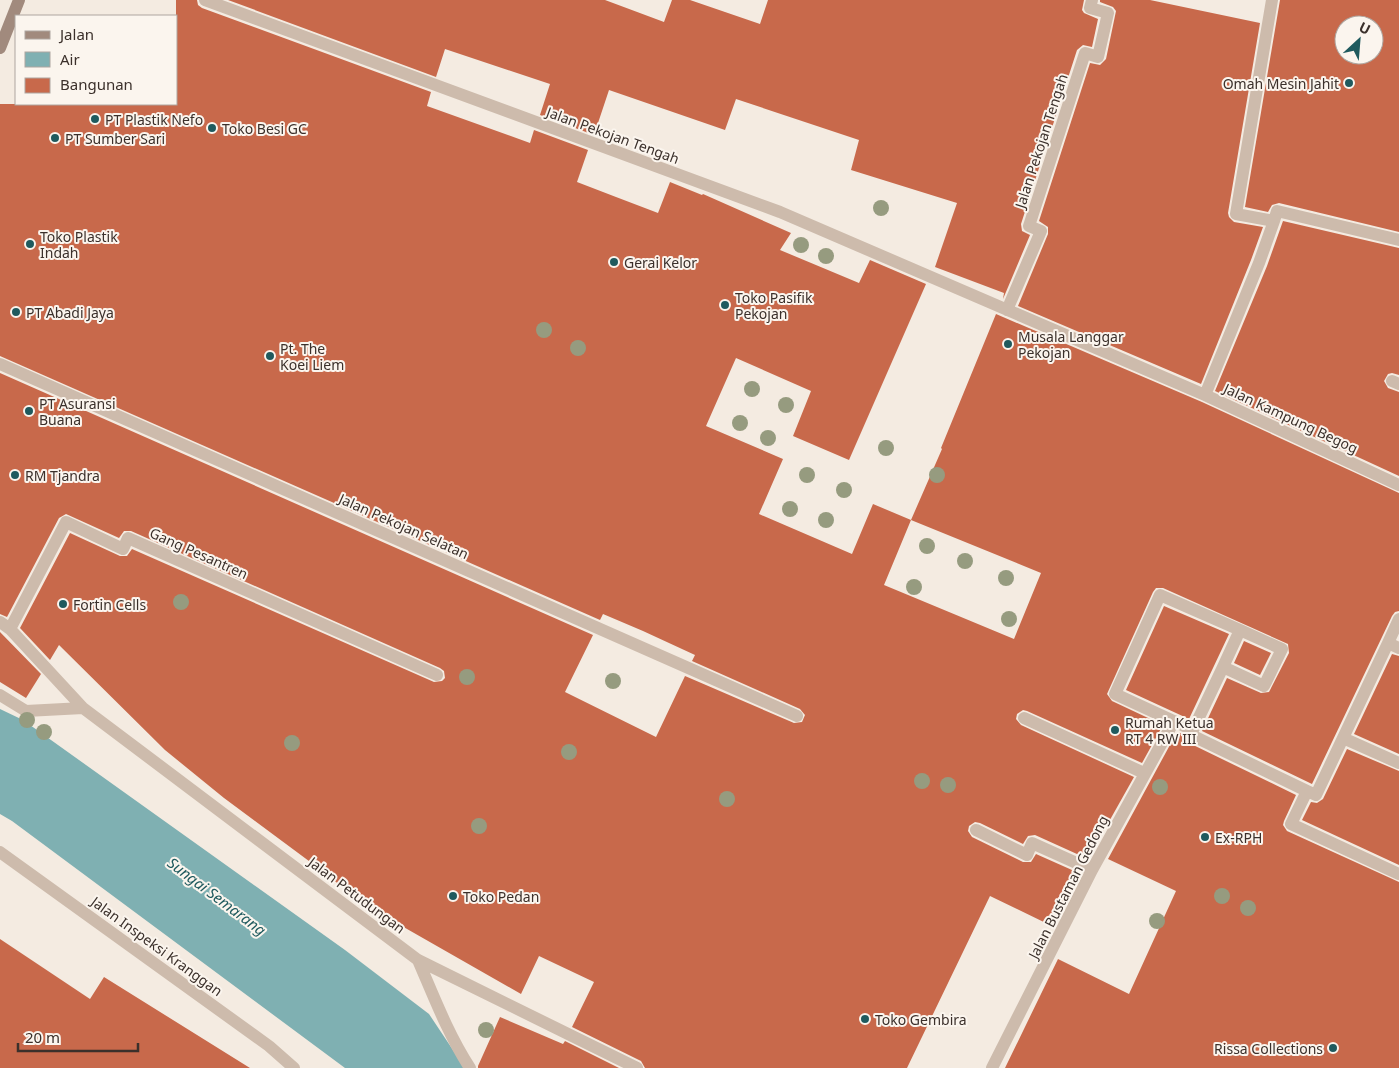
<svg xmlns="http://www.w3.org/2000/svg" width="1399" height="1068" font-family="'Noto Sans',sans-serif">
  <rect width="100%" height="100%" fill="#f4ebe1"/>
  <path fill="#7fb0b2" d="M0 709 23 720 345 950 429 1014 465 1068H345L12 821 0 814Z"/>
  <path fill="#c8694b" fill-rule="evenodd" d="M176 0H197L198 5 202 8 431 92 427 106 530 143 534 130 588 150 577 182 616 197 658 213 670 182 702 195 703 194 791 233 780 250 859 283 870 260 926 284 849 460 793 436 811 391 736 358 706 426 783 459 759 514 852 554 873 504 911 520 942 449 941 448 996 314 1202 402 1399 493V611L1395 612 1392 616 1312 784 1202 731 1227 678 1261 693 1269 692 1289 653 1288 644 1163 588H1156L1153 592 1107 694 1112 701 1163 725 1142 763 1027 711 1023 710 1017 714 1016 719 1021 725 1134 777 1088 859 1035 835 1028 836 1023 844 980 823 975 822 969 826 968 831 972 837 1023 862H1031L1036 854 1081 874 1054 927 990 896 907 1068H645L641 1061 572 1027 594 982 539 956 521 994 365 905 317 867 224 798 165 750 59 645 50 660 20 628 70 533 120 556H127L132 549 434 682 442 681 445 678 444 671 440 668 131 531H124L119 538 66 514 59 518 7 617 0 614V373L593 635 565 692 656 737 685 676 794 723 802 722 805 715 800 709 692 661 695 655 643 631 603 614 600 620 0 356V104H176ZM911 520 1041 573 1014 639 884 585Z
    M228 0H605L664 22 672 0H690L760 24 768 0H1084L1082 10 1084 13 1098 19 1092 47 1083 45 1077 50 1021 224 1022 231 1030 235 1003 299 1004 293 935 267 957 203 851 170 859 140 736 99 725 130 609 90 594 135 540 115 550 84 445 49 436 77Z
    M1100 0H1150L1260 23 1228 213 1229 217 1234 222 1263 227 1251 260 1201 384 1018 306 1048 234V227L1039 221 1090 63 1100 65 1106 59 1116 11 1113 7 1100 2Z
    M1280 0H1399V232L1279 203 1272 205 1268 212 1245 207ZM1344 25H1374V55H1344Z
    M1283 221 1399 248V375L1392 373 1388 374 1384 381 1388 388 1399 392V476L1215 391 1267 266Z
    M1164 606 1229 634 1189 719 1126 690Z
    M0 632 41 674 26 698 0 682Z
    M1244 641 1271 653 1260 675 1234 663Z
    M1392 654 1399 656V754L1354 734Z
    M1177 732 1183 734 1184 739 1187 742 1296 795 1284 821 1283 825 1287 831 1399 882V1068H1005L1058 959 1129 994 1176 891 1108 859Z
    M1347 749 1399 771V865L1302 820 1311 802 1317 803 1323 799Z
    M0 939 90 999 104 977 250 1068H0Z
    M500 1017 563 1044 565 1041 619 1068H478V1066Z"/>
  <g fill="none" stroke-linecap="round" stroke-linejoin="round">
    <path stroke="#cdbbac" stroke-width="12" d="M205 0 780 212 1205 395 1399 485
      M1274 221 1277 211 1399 240
      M1007 310 1041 231 1029 226 1085 53 1098 57 1108 13 1090 8 1092 0
      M0 364 797 716
      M1392 381 1399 384
      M1205 395 1259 263 1274 221 1236 214 1272 0
      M1160 595 1240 630 1223 667 1193 730 1115 694Z
      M1399 619 1388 643 1399 648
      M0 622 10 629 83 708 418 960 637 1068
      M10 629 66 522 123 549 128 538 437 675
      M1223 667 1264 686 1282 649 1240 630
      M0 695 26 711 83 708
      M1024 718 1144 773
      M1193 730 1191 735 1307 791 1291 824 1399 874
      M1343 738 1399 763
      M1307 791 1316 795 1388 643
      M976 830 1027 855 1032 843 1092 870
      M0 852 269 1046 294 1068
      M418 960C434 997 448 1034 470 1068
      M992 1068 1092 870 1174 721"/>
    <path stroke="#a18a7d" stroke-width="12" d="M0 48 19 0"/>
  </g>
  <g fill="#969b7f">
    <circle cx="881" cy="208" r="8"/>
    <circle cx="801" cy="245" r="8"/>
    <circle cx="826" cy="256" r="8"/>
    <circle cx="544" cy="330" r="8"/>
    <circle cx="578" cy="348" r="8"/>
    <circle cx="752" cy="389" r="8"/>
    <circle cx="786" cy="405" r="8"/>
    <circle cx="740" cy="423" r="8"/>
    <circle cx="768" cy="438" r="8"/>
    <circle cx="886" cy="448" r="8"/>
    <circle cx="807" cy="475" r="8"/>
    <circle cx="937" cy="475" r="8"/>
    <circle cx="844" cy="490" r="8"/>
    <circle cx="790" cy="509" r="8"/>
    <circle cx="826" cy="520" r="8"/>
    <circle cx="927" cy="546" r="8"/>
    <circle cx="965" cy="561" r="8"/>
    <circle cx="1006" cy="578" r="8"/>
    <circle cx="914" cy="587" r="8"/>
    <circle cx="181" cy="602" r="8"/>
    <circle cx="1009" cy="619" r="8"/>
    <circle cx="467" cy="677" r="8"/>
    <circle cx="613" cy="681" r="8"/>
    <circle cx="27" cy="720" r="8"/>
    <circle cx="44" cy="732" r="8"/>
    <circle cx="292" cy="743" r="8"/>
    <circle cx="569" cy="752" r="8"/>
    <circle cx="922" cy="781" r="8"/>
    <circle cx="948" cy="785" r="8"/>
    <circle cx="1160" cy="787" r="8"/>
    <circle cx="727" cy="799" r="8"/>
    <circle cx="479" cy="826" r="8"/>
    <circle cx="1222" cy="896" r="8"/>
    <circle cx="1248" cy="908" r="8"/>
    <circle cx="1157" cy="921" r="8"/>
    <circle cx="486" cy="1030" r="8"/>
  </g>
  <g fill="#1f5a5e" stroke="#fbf5ee" stroke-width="2">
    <circle cx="1349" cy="83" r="5"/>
    <circle cx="95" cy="119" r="5"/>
    <circle cx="212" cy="128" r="5"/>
    <circle cx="55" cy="138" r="5"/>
    <circle cx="30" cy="244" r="5"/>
    <circle cx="614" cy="262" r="5"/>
    <circle cx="725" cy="305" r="5"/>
    <circle cx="16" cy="312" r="5"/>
    <circle cx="1008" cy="344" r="5"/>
    <circle cx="270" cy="356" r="5"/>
    <circle cx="29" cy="411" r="5"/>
    <circle cx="15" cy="475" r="5"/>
    <circle cx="63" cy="604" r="5"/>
    <circle cx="1115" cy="730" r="5"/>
    <circle cx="1205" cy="837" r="5"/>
    <circle cx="453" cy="896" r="5"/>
    <circle cx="865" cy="1019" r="5"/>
    <circle cx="1333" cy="1048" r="5"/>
  </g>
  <g text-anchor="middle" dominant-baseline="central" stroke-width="4" stroke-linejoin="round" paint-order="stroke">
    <g font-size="14" fill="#3b302b" stroke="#fbf5ee" text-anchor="start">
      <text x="1339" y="83" text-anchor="end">Omah Mesin Jahit</text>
      <text x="105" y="119">PT Plastik Nefo</text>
      <text x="222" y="128">Toko Besi GC</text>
      <text x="65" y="138">PT Sumber Sari</text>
      <text x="40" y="236">Toko Plastik<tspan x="40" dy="16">Indah</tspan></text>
      <text x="624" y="262">Gerai Kelor</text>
      <text x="735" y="297">Toko Pasifik<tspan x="735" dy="16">Pekojan</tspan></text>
      <text x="26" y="312">PT Abadi Jaya</text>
      <text x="1018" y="336">Musala Langgar<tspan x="1018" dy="16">Pekojan</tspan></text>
      <text x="280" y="348">Pt. The<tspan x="280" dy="16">Koei Liem</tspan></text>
      <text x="39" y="403">PT Asuransi<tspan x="39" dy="16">Buana</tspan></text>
      <text x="25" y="475">RM Tjandra</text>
      <text x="73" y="604">Fortin Cells</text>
      <text x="1125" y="722">Rumah Ketua<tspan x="1125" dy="16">RT 4 RW III</tspan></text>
      <text x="1215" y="837">Ex-RPH</text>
      <text x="463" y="896">Toko Pedan</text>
      <text x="875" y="1019">Toko Gembira</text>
      <text x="1323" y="1048" text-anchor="end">Rissa Collections</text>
    </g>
    <g font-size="14" fill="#3b302b" stroke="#fbf5ee">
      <text transform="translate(613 135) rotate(20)">Jalan Pekojan Tengah</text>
      <text transform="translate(1041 141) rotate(-72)">Jalan Pekojan Tengah</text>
      <text transform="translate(1291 418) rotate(25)">Jalan Kampung Begog</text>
      <text transform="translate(404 526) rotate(24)">Jalan Pekojan Selatan</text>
      <text transform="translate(199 553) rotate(24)">Gang Pesantren</text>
      <text transform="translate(1068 887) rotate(-63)">Jalan Bustaman Gedong</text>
      <text transform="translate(357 895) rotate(37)">Jalan Petudungan</text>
      <text transform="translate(157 946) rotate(36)">Jalan Inspeksi Kranggan</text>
    </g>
    <g font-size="15" font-style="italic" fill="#1f5a5e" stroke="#fbf5ee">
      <text transform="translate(217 896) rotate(37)">Sungai Semarang</text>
    </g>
  </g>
  <rect x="15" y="15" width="162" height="90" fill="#fbf5ee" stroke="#aea6a0"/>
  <rect x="25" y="31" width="25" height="8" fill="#a18a7d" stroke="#aea6a0"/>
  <text x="60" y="40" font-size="15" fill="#3b302b">Jalan</text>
  <rect x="25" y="52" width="25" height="15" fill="#7fb0b2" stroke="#aea6a0"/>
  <text x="60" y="65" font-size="15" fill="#3b302b">Air</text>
  <rect x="25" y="78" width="25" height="15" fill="#c8694b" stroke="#aea6a0"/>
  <text x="60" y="90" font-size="15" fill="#3b302b">Bangunan</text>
  <g transform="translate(1359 40) rotate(26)"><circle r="24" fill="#fbf5ee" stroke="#aea6a0"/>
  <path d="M0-4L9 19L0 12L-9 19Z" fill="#1f5a5e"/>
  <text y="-8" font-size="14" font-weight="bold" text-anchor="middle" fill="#3b302b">U</text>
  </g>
  <path d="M18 1043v8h120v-8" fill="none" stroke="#3b302b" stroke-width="2.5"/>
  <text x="25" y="1043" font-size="15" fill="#3b302b" stroke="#fbf5ee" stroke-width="4" paint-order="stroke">20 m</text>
</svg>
